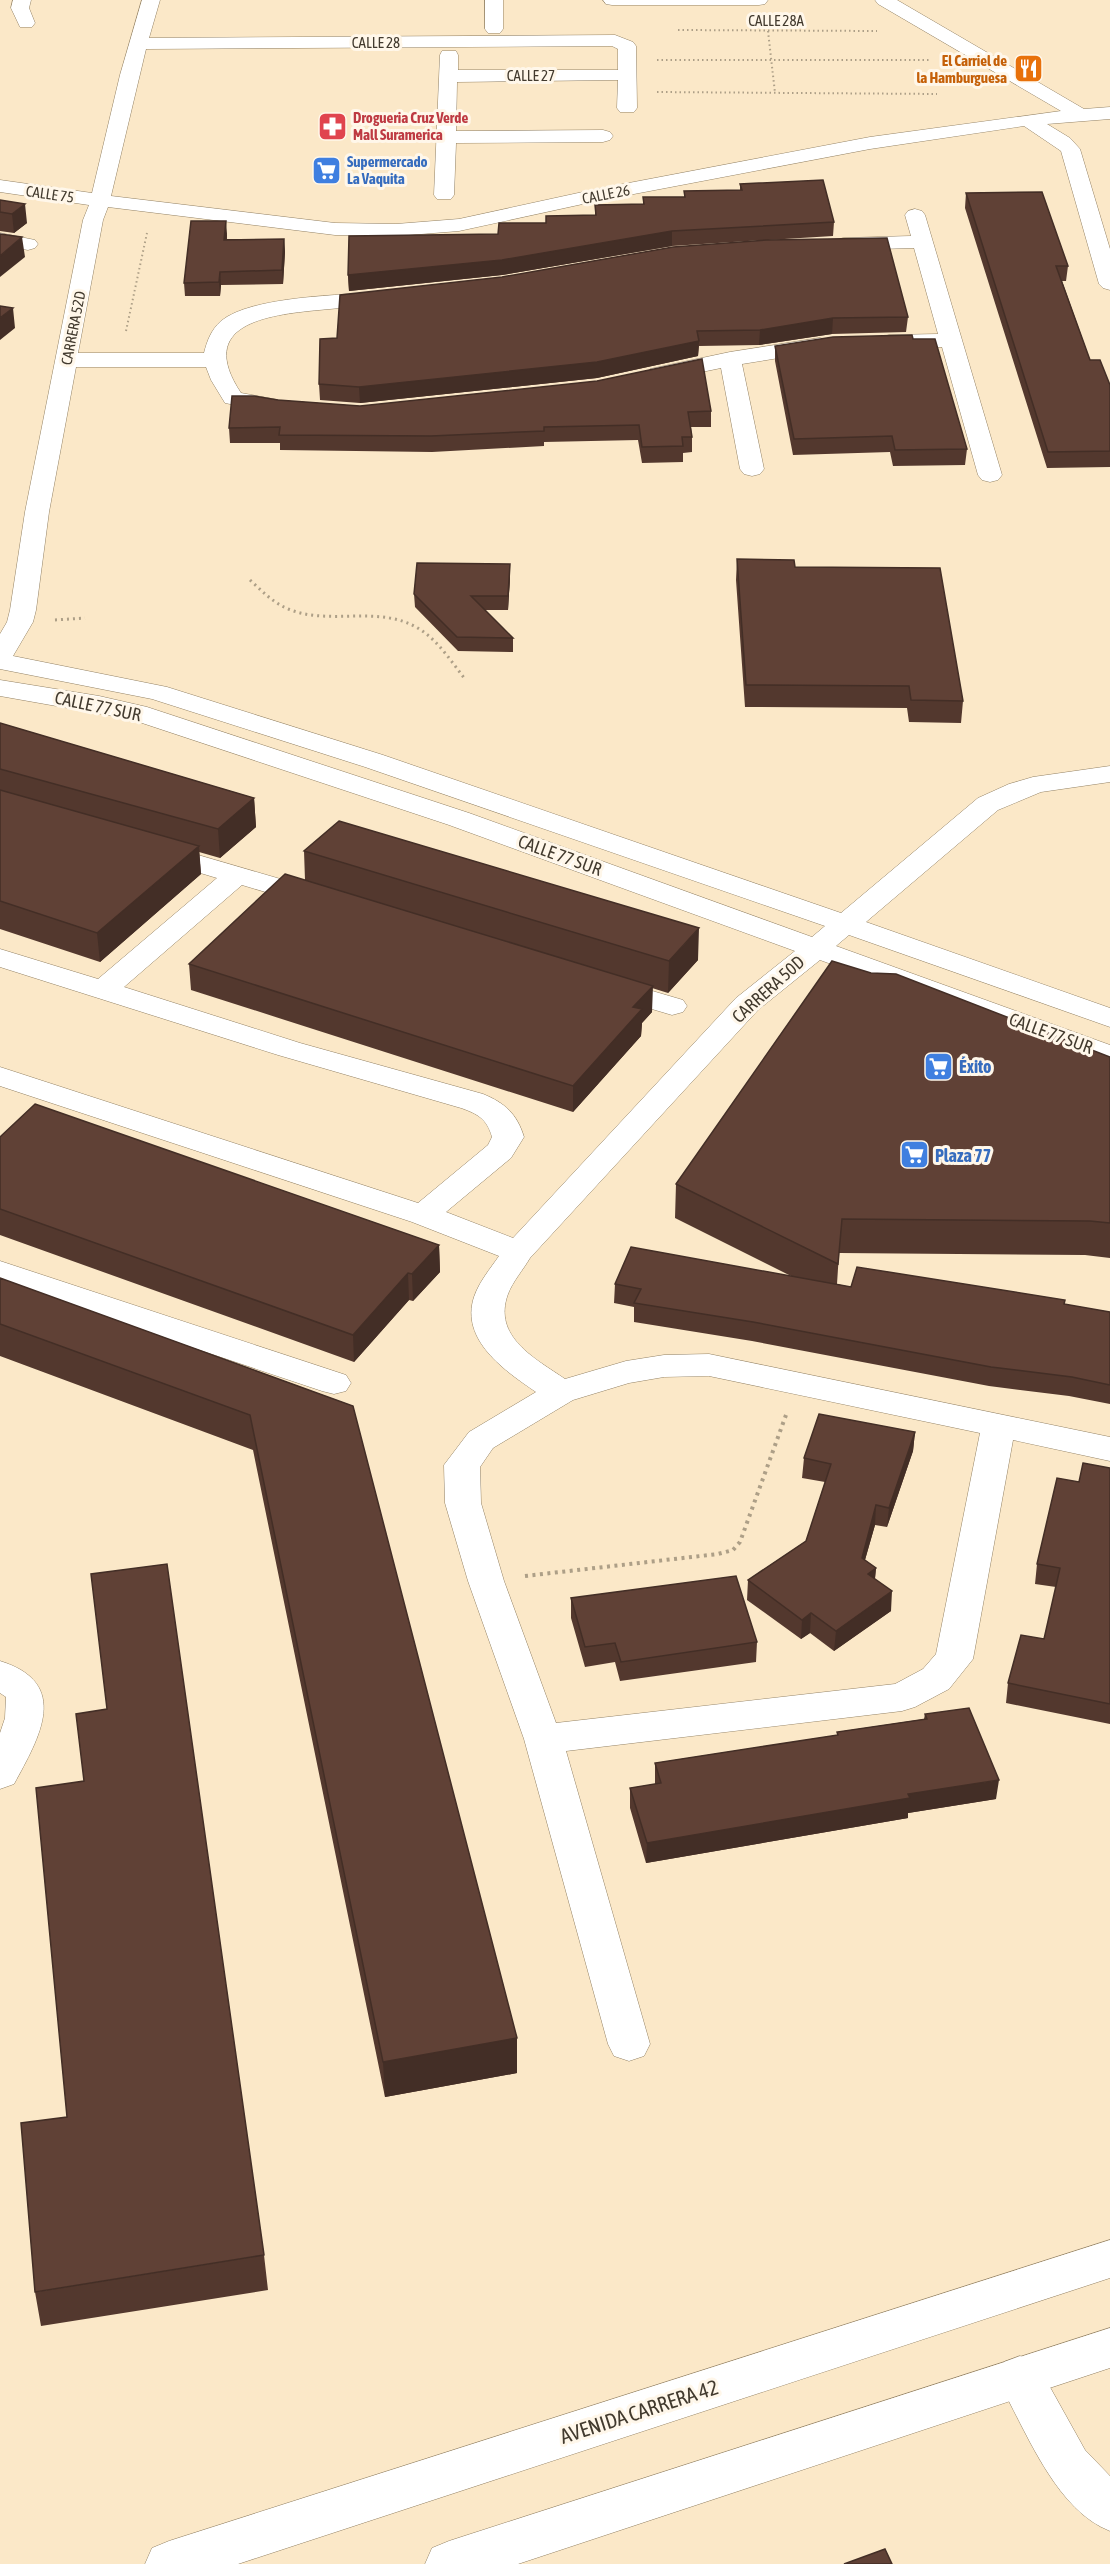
<svg xmlns="http://www.w3.org/2000/svg" width="1110" height="2564" font-family="'Asap Condensed',sans-serif">
  <rect width="100%" height="100%" fill="#fbe8c8"/>
  <g fill="none" stroke-linecap="round" stroke-linejoin="round">
    <defs>
      <path id="minor" d="M13 0H31L29 8 35 23 32 27H20L11 8Z
        M142 0H160L149 38 615 35 633 42 636 46 637 108 634 112H620L617 108 618 80 457 82 456 131 603 130 610 132 613 136 610 140 603 142 456 143 454 195 451 199H437L434 195 440 55 442 51H456L458 55V70H618V49L612 46 146 49 111 196 335 223 396 224 459 219 592 190 870 137 1061 111 878 4 875 0H897L1084 109 1110 107V119L1047 124 1070 138 1080 149 1110 249V290L1103 288 1099 284 1061 151 1024 126 870 149 592 202 459 231 396 236 335 235 108 207 103 220 78 353H204C207 341 211 330 221 321 251 296 344 295 384 292L392 293 395 298 392 303 384 304C362 306 340 308 319 310 267 315 195 324 241 393L284 401 287 406 284 411 276 413 225 403 211 380 206 367H76L49 512 36 610 33 622 13 656 167 687 383 755 841 913 978 798 1009 784 1033 777 1110 766V782L1041 792 998 810 866 922 1110 1008V1027L849 935 836 946 1110 1045V1064L820 960 758 1010 530 1258C523 1270 513 1281 508 1294 492 1337 536 1359 565 1379L626 1361 664 1355 709 1354 1110 1437V1461L1013 1440 973 1659 949 1689 915 1707 902 1711 566 1751 650 2044 644 2056 629 2061 614 2056 608 2044 524 1739 468 1581 445 1503 444 1465 469 1432 536 1392C505 1371 460 1340 474 1297 479 1282 490 1269 499 1256L412 1222 0 1086V1067L418 1203 488 1145 492 1137C487 1119 478 1114 461 1108L278 1055 0 967V949L98 979 217 878 147 857 143 851 147 845 157 843 325 892 329 898 325 904 315 907 242 885 124 987 300 1043 483 1094C505 1103 517 1114 524 1137L511 1158 446 1212 513 1238 736 998 795 951 449 825 130 719 0 696V680L99 696 147 707 469 813 812 937 825 926 365 767 152 699 0 669V634L7 622 10 610 25 512 83 220 89 205 0 192V180L92 193 120 75ZM709 1376 980 1433 936 1654 923 1669 895 1684 556 1723 504 1581 481 1503 480 1467 493 1448 573 1400 629 1383 664 1377Z
        M485 0H503V29L500 33H488L485 29Z
        M603 0H768L765 4 759 5H612L606 4Z
        M915 209 922 211 925 215 1002 475 998 480 990 482 982 480 978 475 942 347 889 349 881 347 878 342 881 337 889 335 938 334 914 248 843 250 836 248 833 244 836 240 843 238 911 236 905 215 908 211Z
        M0 233 35 240 38 244 35 248 28 250 0 245Z
        M820 338 828 340 831 345 828 350 742 364 764 469 760 474 752 476 744 474 740 469 721 368 658 381 650 379 647 374 650 369 730 352Z
        M608 978 683 1000 687 1006 683 1012 672 1015 598 993 593 987 598 981Z
        M0 1261 346 1375 351 1383 346 1391 334 1394 322 1391 0 1283Z
        M0 1661C72 1683 39 1738 14 1784L0 1789V1733L5 1718 6 1697 0 1693Z
        M1020 2356 1036 2362 1085 2450 1110 2476V2531C1058 2511 1029 2438 1004 2392L997 2377 1004 2362Z"/>
      <path id="highway" d="M1110 2240V2278L238 2564H145L152 2548 169 2541Z
        M1110 2328V2368L518 2564H425L432 2548 449 2541Z"/>
    </defs>
    <use href="#minor" stroke="#938265" stroke-width="1"/>
    <use href="#highway" stroke="#938265" stroke-width="1"/>
    <path stroke="#ad9f87" stroke-width="2" stroke-dasharray="1.5 3" stroke-linecap="butt" d="M678 30 877 31
      M768 31 775 93
      M657 60H929
      M657 92 937 94
      M126 331 147 233"/>
    <path stroke="#ad9f87" stroke-width="3" stroke-dasharray="2 4" stroke-linecap="butt" d="M250 580C263 592 274 604 291 610 330 625 376 606 414 626 436 637 450 660 465 679
      M55 620 85 618"/>
    <path stroke="#ad9f87" stroke-width="4" stroke-dasharray="3 4.5" stroke-linecap="butt" d="M525 1576 718 1554 733 1550 740 1542 786 1415"/>
    <use href="#minor" fill="#fff" fill-rule="evenodd"/>
    <use href="#highway" fill="#fff" fill-rule="evenodd"/>
  </g>
  <path fill="#53382e" d="M740 184 834 222 833 236 768 240 908 317 906 332 832 334 759 345 699 346 698 356 597 378 360 403 320 400 319 384 337 338 502 277 763 240 672 246 502 275 349 291 348 275 498 234 546 223V216L595 215V205L643 204V197H684V191L740 190Z
    M966 193 1068 266 1066 281H1062L1090 360 1110 385V467L1047 468 965 208Z
    M0 200 27 223 14 233 0 231Z
    M227 234V239H284L285 252 283 284 221 285 220 296H185L184 283Z
    M913 339 967 449 965 465 893 466 890 452 793 455 775 361V346Z
    M278 400 360 406 711 411V427H691L692 437V452L683 453V462L642 463 638 440 544 442V446L432 452 280 450V443H230L229 428Z
    M737 559 795 567 963 701 961 723 909 722 907 708 745 707 736 580Z
    M510 577 508 610H485L513 638V652L458 651 415 607 414 594Z
    M0 723 254 798 256 827 220 858 199 852 201 874 100 962 0 929Z
    M304 851 698 960 668 993 652 988V1012L642 1023 641 1036 573 1112 191 990 189 964 305 880Z
    M1110 1057V1258L1085 1255 839 1253 837 1284 851 1287 1064 1304 1110 1312V1404L1069 1396 989 1386 752 1341 634 1322V1307L614 1303 615 1284 791 1276 675 1218 676 1184Z
    M0 1137 439 1245 440 1272 413 1301 409 1300 354 1362 0 1235Z
    M0 1278 353 1406 517 2073 385 2097 253 1450 0 1356Z
    M915 1432 913 1451 887 1527 875 1525 865 1560 876 1568 875 1579 891 1611 834 1651 810 1633 801 1639 747 1600 748 1580 806 1541 825 1482 802 1478 804 1458Z
    M1110 1468V1724L1006 1703 1008 1683 1044 1639 1056 1587 1035 1584 1037 1564 1079 1482Z
    M571 1598 757 1642 756 1662 620 1681 615 1662 585 1667 571 1618Z
    M925 1714 996 1799 908 1813V1818L646 1863 630 1808V1788L655 1784V1763L837 1735V1732L924 1719Z
    M264 2255 268 2290 41 2326 35 2292Z"/>
  <path fill="#432e26" d="M25 204 27 223 14 233 12 214Z
    M226 221 227 234 225 253 224 240Z
    M672 231V246L502 275 349 291 348 275Z
    M22 237 25 257 0 277V256Z
    M284 239 285 252 283 284 282 270Z
    M220 272 221 285 220 296 219 282Z
    M13 308 15 328 0 340V318Z
    M833 318 832 334 759 345 760 330Z
    M699 341 698 356 597 378 360 403 359 387Z
    M510 564V577L508 610V596Z
    M254 798 256 827 220 858 218 829Z
    M199 846 201 874 100 962 97 933Z
    M699 928 698 960 668 993 669 961Z
    M653 986 652 1012 642 1023 641 1036 573 1112V1086L633 1007Z
    M439 1245 440 1272 413 1301 412 1274Z
    M408 1273 409 1300 354 1362 353 1335Z
    M915 1432 913 1451 887 1527 889 1508Z
    M876 1505 875 1525 860 1577 862 1558Z
    M876 1568 874 1587 868 1574Z
    M892 1591 891 1611 834 1651 836 1631Z
    M811 1613 810 1633 801 1639 802 1620Z
    M999 1780 996 1799 908 1813V1818L646 1863 647 1843 908 1794Z
    M517 2038V2073L385 2097 383 2062Z"/>
  <path fill="#604136" stroke="#432e26" stroke-width="1.5" d="M823 180 834 222 672 231 502 260 348 275 349 236 498 234 499 223H546V216L596 215 595 205 644 204 643 197H685L684 191 742 190 740 184Z
    M1042 192 1068 266H1056L1090 360H1100L1110 385V451L1048 452 966 193Z
    M0 200 25 204 12 214 0 212Z
    M191 221H226L224 240 284 239 282 270 220 272 219 282 184 283Z
    M0 234 22 237 0 256Z
    M887 238 908 317 833 318 760 330 697 331 699 341 597 362 359 387 319 384 320 339 337 338 340 295 502 277 673 247 767 240Z
    M0 306 13 308 0 318Z
    M912 335 913 339H935L967 449 895 450 892 436 794 439 775 346 833 337Z
    M702 359 711 411 688 412 692 437H682L683 446 642 447 639 425 544 427V431L431 436 279 435 280 427 229 428 232 396H254L278 400 360 406 597 381Z
    M737 559 794 560 795 567 940 568 963 701 911 700 909 686 746 685Z
    M417 563 510 564 508 596H471L513 638 457 637 414 594Z
    M0 723 254 798 218 829 0 769Z
    M0 790 199 846 97 933 0 901Z
    M339 821 699 928 669 961 304 851Z
    M285 874 653 986 633 1007 642 1009 573 1086 189 964Z
    M832 961 871 973 896 974 1110 1057V1223L1090 1221 842 1219 838 1264 676 1184Z
    M35 1104 439 1245 412 1274 408 1273 353 1335 0 1209V1137Z
    M631 1247 851 1287 857 1267 1065 1300 1064 1304 1110 1312V1385L1072 1377 991 1367 753 1322 634 1303 641 1289 615 1284Z
    M0 1278 353 1406 517 2038 383 2062 250 1415 0 1324Z
    M819 1414 915 1432 889 1508 876 1505 862 1558 876 1568 868 1574 892 1591 836 1631 811 1613 802 1620 748 1580 806 1541 831 1464 804 1458Z
    M1083 1463 1110 1468V1704L1008 1683 1021 1635 1044 1639 1060 1568 1037 1564 1057 1478 1079 1482Z
    M167 1564 264 2255 35 2292 21 2123 67 2117 36 1788 84 1781 76 1714 107 1709 91 1574Z
    M736 1576 757 1642 621 1662 615 1643 585 1647 571 1598Z
    M969 1708 999 1780 908 1794 910 1798 647 1843 630 1788 661 1783 655 1763 838 1735 837 1732 927 1719 925 1714Z
    M885 2549 892 2564H844Z"/>
  <defs>
    <symbol id="restaurant-square" viewBox="-11 -11 22 22"><rect x="-9" y="-9" width="18" height="18" rx="4" fill="#e8710a" stroke="#fff7ea"/><path d="M-5-6h1v4h1v-4h1v4h1v-4h1v5L-1.5 .5V6h-2V.5L-5-1ZM5-6V6H3V1.5H1.5Q1.5-4 5-6Z" fill="#fff"/></symbol>
    <symbol id="pharmacy-square" viewBox="-11 -11 22 22"><rect x="-9" y="-9" width="18" height="18" rx="4" fill="#e0444e" stroke="#fff7ea"/><path d="M-2-6h4v4h4v4h-4v4h-4v-4h-4v-4h4Z" fill="#fff"/></symbol>
    <symbol id="supermarket-square" viewBox="-11 -11 22 22"><rect x="-9" y="-9" width="18" height="18" rx="4" fill="#3f7fe0" stroke="#fff7ea"/><path d="M-6-5.5h2.5l.6 2H6L4.5 2H-2.5L-4.4-4H-6ZM-1.5 3.2a1.3 1.3 0 1 0 .1 0ZM3 3.2a1.3 1.3 0 1 0 .1 0Z" fill="#fff"/></symbol>
  </defs>
  <g fill-rule="evenodd">
    <use href="#restaurant-square" x="1012" y="52" width="33" height="33"/>
    <use href="#pharmacy-square" x="316" y="110" width="33" height="33"/>
    <use href="#supermarket-square" x="310" y="154" width="33" height="33"/>
    <use href="#supermarket-square" x="922" y="1050" width="33" height="33"/>
    <use href="#supermarket-square" x="898" y="1138" width="33" height="33"/>
  </g>
  <g text-anchor="middle" dominant-baseline="central" stroke-width="6" stroke-linejoin="round" paint-order="stroke">
    <g font-size="15" fill="#423a2e" stroke="#fff7ea">
      <text x="776" y="20">CALLE 28A</text>
      <text x="376" y="42">CALLE 28</text>
      <text x="531" y="75">CALLE 27</text>
      <text transform="translate(50 194) rotate(8)">CALLE 75</text>
      <text transform="translate(606 194) rotate(-11)">CALLE 26</text>
      <text transform="translate(73 328) rotate(-79)">CARRERA 52D</text>
    </g>
    <g font-size="15" font-weight="bold" fill="#c56008" stroke="#fff7ea" text-anchor="end">
      <text x="1007" y="60">El Carriel de<tspan x="1007" dy="17">la Hamburguesa</tspan></text>
    </g>
    <g font-size="15" font-weight="bold" fill="#be3a42" stroke="#fff7ea" text-anchor="start">
      <text x="353" y="117">Drogueria Cruz Verde<tspan x="353" dy="17">Mall Suramerica</tspan></text>
    </g>
    <g font-size="15" font-weight="bold" fill="#366cbe" stroke="#fff7ea" text-anchor="start">
      <text x="347" y="161">Supermercado<tspan x="347" dy="17">La Vaquita</tspan></text>
    </g>
    <g font-size="18" fill="#423a2e" stroke="#fff7ea">
      <text transform="translate(98 706) rotate(12)">CALLE 77 SUR</text>
      <text transform="translate(560 855) rotate(20)">CALLE 77 SUR</text>
      <text transform="translate(768 989) rotate(-42)">CARRERA 50D</text>
      <text transform="translate(1051 1033) rotate(20)">CALLE 77 SUR</text>
    </g>
    <g font-size="18" font-weight="bold" fill="#366cbe" stroke="#fff7ea" text-anchor="start">
      <text x="959" y="1066">Éxito</text>
      <text x="935" y="1155">Plaza 77</text>
    </g>
    <g font-size="21" fill="#423a2e" stroke="#fff7ea">
      <text transform="translate(639 2411) rotate(-18)">AVENIDA CARRERA 42</text>
    </g>
  </g>
</svg>
